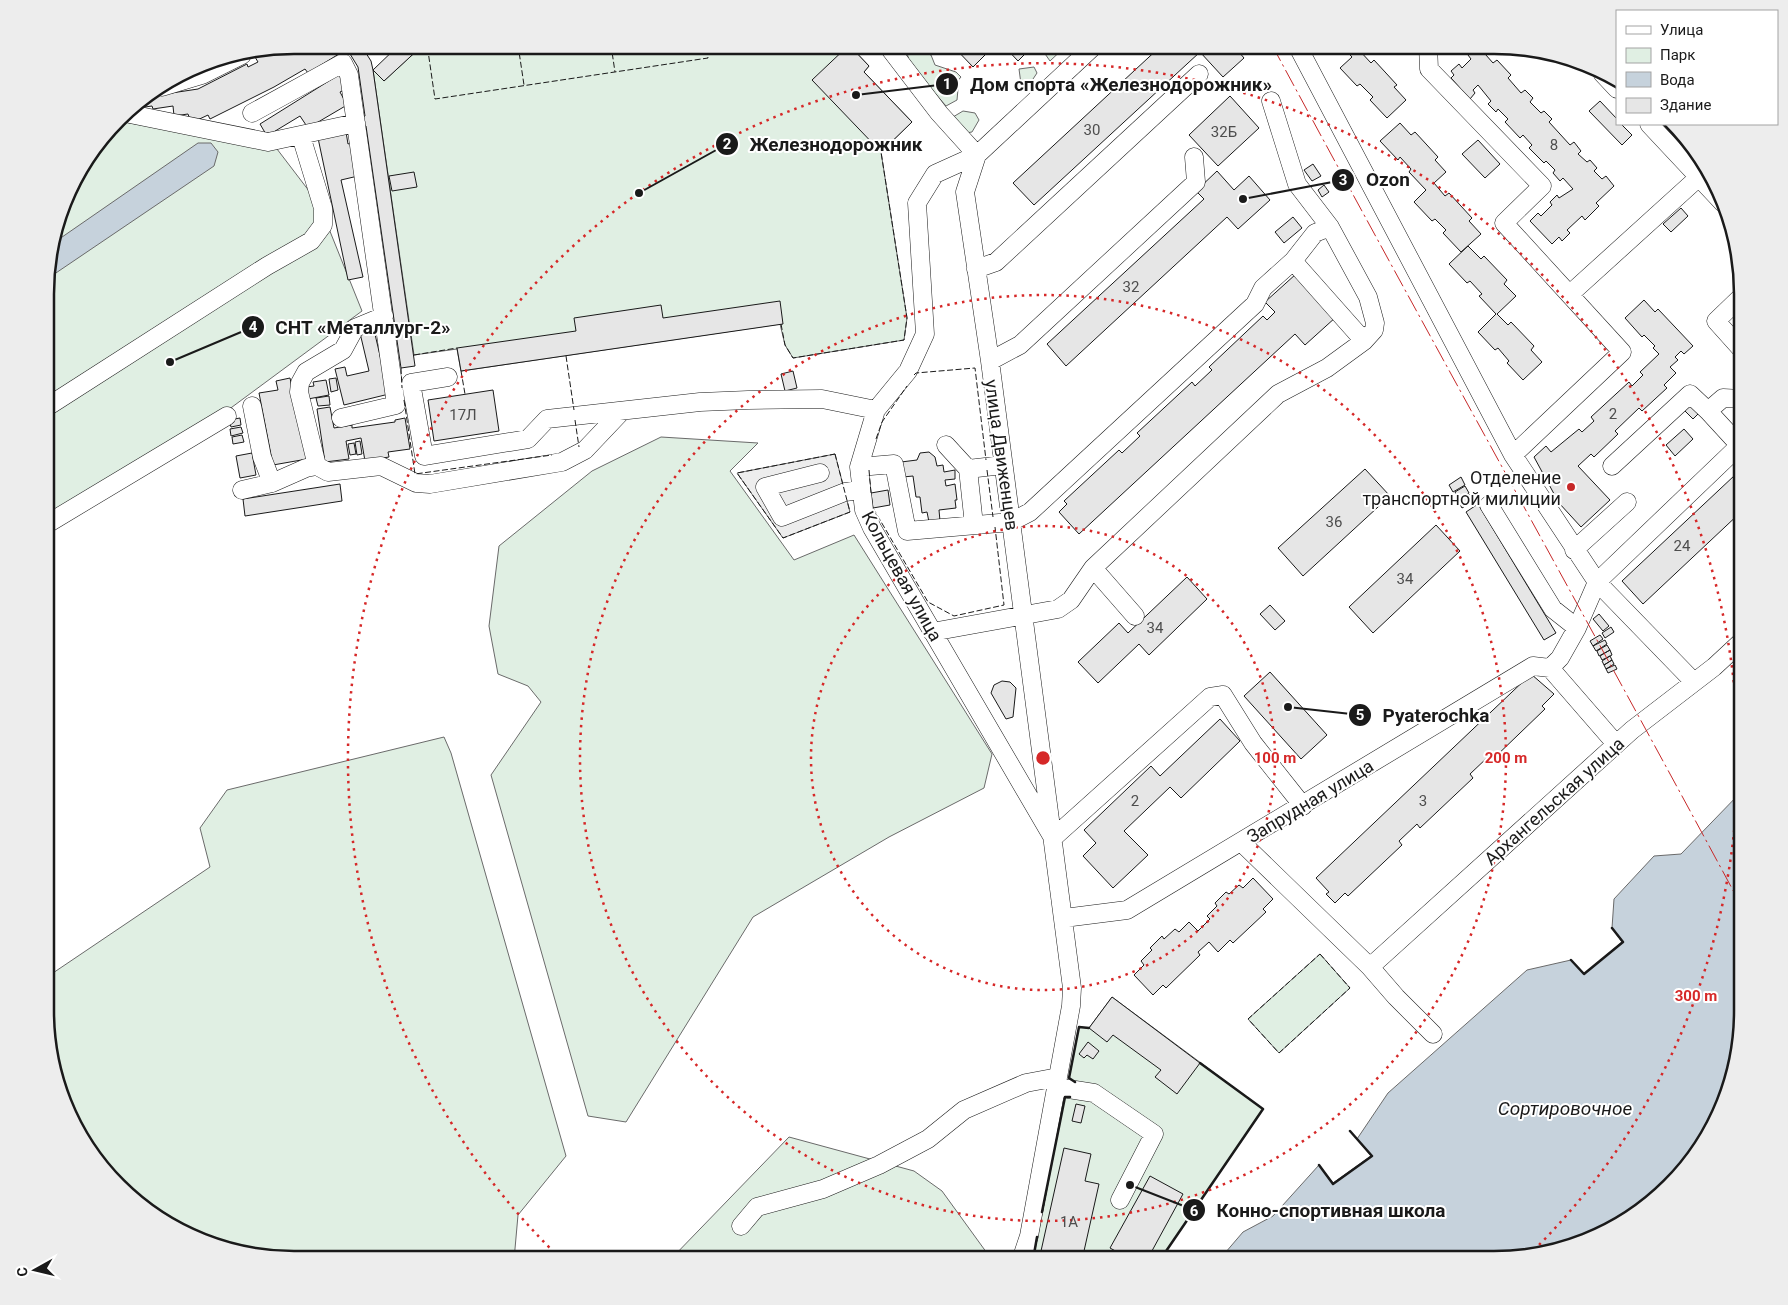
<svg xmlns="http://www.w3.org/2000/svg" width="1788" height="1305" font-family="Roboto,sans-serif">
  <rect width="100%" height="100%" fill="#fff"/>
  <path fill="#e0efe3" stroke="#6a6a6a" d="M423 45H849L869 66 864 72 912 122 881 152 907 318 904 340 793 358 785 345 780 324 461 371 457 349 414 355 373 70 384 81Z
    M1048 45H1067L1050 61 1043 51Z
    M915 49 931 55 935 65 956 72 961 77 954 85 958 89 957 100 946 106 910 64 907 53Z
    M1034 67 1037 73 1031 82 1021 84 1019 69Z
    M963 111 975 113 979 120 972 132 959 134 953 117Z
    M119 121 277 149 319 204 362 311 224 413 47 515V261L71 183Z
    M661 437 758 443 730 471 794 560 854 535 992 754 984 788 889 837 753 917 626 1122 588 1116 491 775 541 702 528 686 498 674 489 626 499 546 592 471Z
    M444 737 451 753 566 1156 518 1215 514 1260 277 1259 199 1241 142 1209 78 1136 47 1044V977L210 867 200 828 227 790Z
    M1320 954 1350 988 1279 1053 1248 1019Z
    M1112 997 1263 1109 1160 1260H1033L1065 1097 1079 1085 1069 1078 1079 1027 1089 1028Z
    M789 1137 914 1171 942 1191 992 1260H670Z"/>
  <path fill="#ededed" stroke="#6a6a6a" d="M835 454 850 512 783 538 737 473Z"/>
  <path fill="#c6d2dc" stroke="#6a6a6a" d="M198 143H211L218 152 214 166 47 279V261L52 244Z
    M1742 791V1028L1730 1092 1692 1163 1646 1209 1605 1234 1559 1252 1495 1260H1219L1243 1232 1273 1216 1319 1165 1333 1183 1371 1156 1357 1139 1388 1093 1527 970 1571 960 1584 974 1622 942 1612 928 1614 899 1654 856 1681 854Z"/>
  <path fill="#e6e6e6" stroke="#1a1a1a" d="M293 45H373L364 50 371 61 373 70 415 366 401 368 366 126H363L361 117 365 116 358 67 347 49 308 73 305 69 274 87 210 119 208 115 191 123 188 114 174 116 173 106 153 109 152 106 138 108 137 102 145 97 198 89 247 64 248 67 258 62 255 57 266 50Z
    M399 45H423L384 81 373 70Z
    M788 45H802L795 52Z
    M849 45 869 66 864 72 912 122 881 152 812 80Z
    M952 45H995L973 67Z
    M1003 45H1034L1018 61Z
    M1162 45H1233L1244 58 1223 77 1200 52 1034 205 1013 183Z
    M1341 45H1364L1359 50 1371 63 1374 60 1397 85 1394 87 1406 100 1387 118 1370 100 1373 97 1360 84 1357 86 1340 68 1352 57Z
    M1478 46 1493 63 1497 60 1511 75 1508 78 1521 93 1525 90 1533 98 1530 102 1541 113 1544 111 1552 119 1549 122 1570 145 1574 142 1581 151 1578 154 1587 162 1590 160 1597 168 1594 171 1602 179 1606 176 1614 186 1596 203 1599 206 1585 220 1582 216 1567 230 1570 233 1562 241 1559 237 1552 244 1530 221 1538 213 1541 216 1552 205 1550 202 1557 195 1559 198 1573 189 1563 178 1560 181 1553 173 1555 170 1546 161 1544 163 1529 148 1532 145 1523 135 1520 138 1505 122 1508 119 1498 109 1496 112 1488 104 1491 101 1478 85 1473 90 1475 93 1470 99 1451 78 1454 75 1451 71 1459 64 1462 68 1471 59 1468 55Z
    M340 74 348 88 340 92 347 105 308 128 300 116 267 136 260 124Z
    M1230 96 1259 128 1218 166 1189 135Z
    M1600 101 1617 119V124H1621L1632 135 1622 145 1589 111Z
    M1400 123 1411 135 1415 132 1438 157 1435 160 1446 172 1434 183 1445 196 1449 193 1472 218 1469 221 1481 234 1461 252 1443 233 1446 230 1435 219 1432 221 1414 202 1426 190 1409 172 1411 169 1400 157 1398 160 1380 141Z
    M346 132 348 144 351 143 358 176 341 180 363 277 348 280 318 138Z
    M1478 140 1500 164 1485 178 1462 154Z
    M1313 164 1321 176 1312 181 1304 170Z
    M1217 171 1234 190 1249 176 1270 200 1238 229 1227 217 1066 366 1047 344 1204 199 1196 191Z
    M414 172 417 187 392 191 389 176Z
    M1324 185 1329 192 1322 197 1318 190Z
    M1681 208 1688 216 1671 232 1663 224Z
    M1293 217 1302 228 1284 243 1275 232Z
    M1468 246 1481 259 1484 256 1507 280 1504 284 1516 296 1497 314 1508 325 1511 322 1534 346 1531 350 1542 362 1523 380 1507 363 1509 361 1498 348 1495 350 1478 332 1496 314 1479 296 1482 294 1470 281 1467 283 1449 264Z
    M1296 274 1336 317 1305 345 1295 334 1079 534 1059 512 1067 504 1064 501 1119 450 1122 453 1140 436 1137 433 1192 382 1195 386 1212 370 1209 367 1263 316 1267 320 1275 312 1265 302Z
    M1644 300 1655 312 1658 309 1693 346 1684 354 1681 351 1675 357 1678 360 1670 367 1676 373 1664 385 1667 388 1642 411 1639 408 1615 431 1618 434 1594 457 1591 454 1578 466 1610 500 1581 527 1559 503 1534 457 1546 446 1551 452 1579 429 1582 432 1594 421 1591 417 1629 382 1632 386 1643 375 1640 372 1659 354 1653 348 1655 346 1644 335 1642 337 1625 318Z
    M780 301 783 324 461 371 457 348 576 331 574 318 661 305 663 318Z
    M1742 317V328L1737 322Z
    M374 330 389 394 344 405 335 369 345 367 347 376 369 371 360 333Z
    M793 371 797 388 785 391 781 374Z
    M290 378 307 459 273 465 259 393 278 390 276 381Z
    M336 378 338 390 331 392 329 379Z
    M326 380 329 395 308 399 306 387 314 386 313 382Z
    M493 390 499 431 434 441 428 400Z
    M329 396 330 405 318 406 316 398Z
    M1685 400 1698 414 1693 419 1684 410Z
    M330 407 334 428 352 425V428L395 422V420L405 418 410 449 388 452 389 457 365 461 361 438 346 441 349 459 325 462 317 409Z
    M240 418 241 425 231 427 229 420Z
    M241 427 243 433 231 436 230 429Z
    M1684 429 1693 439 1675 456 1666 445Z
    M242 435 244 442 233 444 232 437Z
    M360 441 362 454 357 455 355 442Z
    M354 443 356 454 350 455 348 444Z
    M929 452 935 457 937 466 943 465 944 472 955 470V479L945 480 946 486 955 484 957 500H955L956 508 939 510 940 521 929 522 927 512 922 513 920 497H916L913 476 903 477 901 462 917 460 920 453Z
    M252 453 256 475 240 478 236 456Z
    M1365 469 1390 496 1303 576 1278 548Z
    M1735 475 1742 483V511L1643 604 1622 581Z
    M1461 477 1465 485 1453 492 1449 485Z
    M340 484 342 501 245 516 243 499Z
    M1465 486 1469 493 1459 499 1455 492Z
    M888 490 890 505 873 508 871 493Z
    M1469 494 1473 501 1462 508 1458 501Z
    M1478 504 1556 633 1544 640 1466 512Z
    M1436 525 1460 551 1373 633 1349 607Z
    M1187 577 1207 599 1149 655 1139 644 1098 683 1078 662 1119 623 1128 633Z
    M1270 605 1285 621 1275 630 1260 614Z
    M1599 614 1609 626 1603 631 1593 619Z
    M1611 627 1614 632 1605 638 1602 633Z
    M1600 635 1603 639 1593 646 1590 641Z
    M1605 640 1607 644 1596 651 1593 646Z
    M1607 645 1610 650 1599 656 1597 651Z
    M1610 650 1612 655 1602 660 1600 656Z
    M1610 656 1612 660 1604 665 1602 661Z
    M1612 660 1614 664 1606 669 1604 665Z
    M1615 665 1617 669 1608 673 1606 669Z
    M1270 672 1327 735 1301 759 1244 696Z
    M1531 674 1554 694 1542 706 1545 709 1492 760 1489 756 1470 774 1473 778 1420 828 1417 824 1399 841 1402 845 1348 896 1345 893 1335 903 1326 894 1329 892 1316 878Z
    M1002 681 1010 682 1016 688 1013 717 1006 719 991 693 994 685Z
    M1220 719 1240 741 1181 798 1170 787 1124 831 1148 855 1113 888 1083 856 1096 843 1084 830 1151 766 1160 776Z
    M1253 878 1273 899 1263 909 1266 912 1233 943 1230 940 1218 952 1209 942 1198 952 1200 955 1166 988 1163 985 1153 995 1134 975 1144 965 1141 961 1152 950 1150 948 1162 936 1164 939 1175 929 1179 932 1189 922 1198 931 1210 919 1207 916 1217 906 1215 903 1226 892 1229 894 1239 885 1243 888Z
    M1112 997 1200 1063 1177 1094 1155 1077 1161 1070 1113 1035 1107 1042 1089 1028Z
    M1088 1042 1099 1051 1093 1059 1087 1055 1084 1058 1079 1054Z
    M1076 1104 1085 1106 1081 1123 1072 1121Z
    M1064 1148 1091 1154 1085 1181 1099 1184 1082 1260H1039Z
    M1150 1176 1183 1194 1147 1260H1132L1110 1248Z"/>
  <g fill="none" stroke-linecap="round" stroke-linejoin="round">
    <defs>
      <path id="minor" d="M887 45 939 113 977 155
        M1297 45 1513 455 1597 582 1694 682
        M1428 45 1429 69 1542 186 1504 223 1622 352 1513 455
        M1602 73 1617 89
        M162 87 202 75 242 55
        M125 113 268 142 356 123
        M252 113 343 63 349 75 396 405 341 418
        M1649 124 1723 203
        M977 155 935 174 917 203 925 334 908 371 876 410 859 467 864 510 872 528 1053 838 1210 697 1223 695 1253 743 1303 806
        M1293 261 1364 341
        M976 269 996 262 1199 74
        M1570 294 1699 177
        M1742 296 1716 321 1742 350
        M990 361 1020 345 1196 182 1194 157
        M448 377 411 383 424 456 528 439 547 419 700 402 748 400 822 399 876 410
        M1742 399 1723 398 1708 411 1742 448
        M252 406 262 457 272 483
        M47 407 267 266 311 241 323 225V208L301 136
        M946 445 968 469
        M317 466 299 392 300 383 306 372 343 350 355 328 384 316
        M1612 466 1690 394 1708 411
        M859 467 894 464 907 531 1011 522 1030 512 1255 304 1263 288 1293 261 1315 233 1330 227
        M820 473 765 487 782 517 845 492 860 490
        M242 490 272 483 306 468 317 466 328 472 381 466 416 483 430 484 562 462 585 450 622 411
        M1489 505 1553 609 1577 628
        M47 524 227 416
        M974 525 968 469 1003 465
        M1574 550 1627 502
        M1093 568 1135 616
        M932 632 1058 609 1071 600 1093 568 1278 394 1327 368 1364 341 1374 330 1375 323 1368 297 1330 227 1297 184 1271 101
        M1550 668 1560 658 1577 628 1597 582 1740 445
        M1550 668 1616 744
        M1242 843 1370 967 1396 997 1433 1034
        M1064 918 1127 910 1533 666 1550 668
        M1370 967 1632 730 1714 667 1742 641
        M1056 1087 1094 1093 1154 1134 1120 1200
        M741 1226 757 1207 823 1189 879 1165 928 1139 964 1110 1026 1083 1058 1077
        M1021 1260 1029 1236 1071 1006 1072 988 990 361 965 192 977 155 1095 45"/>
    </defs>
    <use href="#minor" stroke="#1a1a1a" stroke-width="19"/>
    <use href="#minor" stroke="#fff" stroke-width="18"/>
    <path stroke="#1a1a1a" stroke-width="1" stroke-dasharray="6 2.5" stroke-linecap="butt" d="M465 45 428 51 435 99 708 58 706 45
      M518 45 524 85
      M611 45 615 72
      M781 324 785 345 793 358 904 340 907 318 881 152
      M414 355 457 348
      M566 356 574 410
      M401 368 402 388
      M461 371 465 394
      M914 375 916 373 975 368 986 460
      M404 400 415 474 552 455
      M575 420 579 447
      M876 439 882 422 907 386
      M835 454 850 512 783 538 737 473Z
      M869 470 871 493
      M987 470 993 517
      M873 508 928 602 954 616 1004 605 995 527
      M1320 954 1350 988 1279 1053 1248 1019Z"/>
    <path stroke="#1a1a1a" stroke-width="2.5" d="M1571 960 1584 974 1623 942 1612 928
      M1075 1082 1069 1078 1079 1027 1089 1028
      M1319 1165 1333 1184 1372 1156 1350 1131
      M1042 1212 1065 1097H1070
      M1033 1260 1037 1237
      M1160 1260 1263 1109 1200 1063"/>
    <path stroke="#c62828" stroke-width="1" stroke-dasharray="18 4 2.5 4" stroke-linecap="butt" d="M1272 45C1427 333 1587 619 1742 907"/>
  </g>
  <g fill="none" stroke="#d62828" stroke-width="2.5" stroke-dasharray="2.5 5">
    <circle cx="1043" cy="758" r="232"/>
    <circle cx="1043" cy="758" r="463"/>
    <path d="M560 1258A695 695 0 1 1 1530 1254"/>
  </g>
  <circle fill="#c62828" stroke="#fff" stroke-width="2" cx="1571" cy="487" r="5"/>
  <g text-anchor="middle" dominant-baseline="central" stroke-width="4" stroke-linejoin="round" paint-order="stroke">
    <g font-size="15" fill="#4d4d4d">
      <text x="1092" y="130">30</text>
      <text x="1224" y="132">32Б</text>
      <text x="1554" y="145">8</text>
      <text x="1131" y="287">32</text>
      <text x="1613" y="414">2</text>
      <text x="463" y="415">17Л</text>
      <text x="1334" y="522">36</text>
      <text x="1682" y="546">24</text>
      <text x="1405" y="579">34</text>
      <text x="1155" y="628">34</text>
      <text x="1135" y="801">2</text>
      <text x="1423" y="801">3</text>
      <text x="1069" y="1222">1А</text>
    </g>
    <g font-size="18" fill="#1a1a1a" stroke="#fff">
      <text transform="translate(1002 455) rotate(82)">улица Движенцев</text>
      <text transform="translate(902 576) rotate(61)">Кольцевая улица</text>
      <text transform="translate(1310 801) rotate(-31)">Запрудная улица</text>
      <text transform="translate(1554 801) rotate(-42)">Архангельская улица</text>
    </g>
    <g font-size="18" fill="#1a1a1a" stroke="#fff" text-anchor="end">
      <text x="1561" y="477">Отделение<tspan x="1561" dy="21">транспортной милиции</tspan></text>
    </g>
    <g font-size="19" font-style="italic" fill="#1a1a1a" stroke="#fff">
      <text x="1565" y="1108">Сортировочное</text>
    </g>
  </g>
  <path d="M0 0H1788V1305H0ZM294 54H1494A240 240 0 0 1 1734 294V1011A240 240 0 0 1 1494 1251H294A240 240 0 0 1 54 1011V294A240 240 0 0 1 294 54Z" fill="#ededed" fill-rule="evenodd"/>
  <path fill="none" stroke="#1a1a1a" stroke-width="2.5" d="M294 54H1494A240 240 0 0 1 1734 294V1011A240 240 0 0 1 1494 1251H294A240 240 0 0 1 54 1011V294A240 240 0 0 1 294 54Z"/>
  <circle cx="1043" cy="758" r="8" fill="#d62828" stroke="#fff" stroke-width="2.5"/>
  <g font-size="15" text-anchor="middle" font-weight="bold" fill="#d62828" stroke="#fff" stroke-width="4" stroke-linejoin="round" paint-order="stroke">
    <text x="1275" y="763">100 m</text>
    <text x="1506" y="763">200 m</text>
    <text x="1696" y="1001">300 m</text>
  </g>
  <path fill="none" stroke="#1a1a1a" stroke-width="2" d="M856 95L947 84M639 193L727 144M1243 199L1343 180M170 362L253 327M1288 707L1360 715M1130 1185L1194 1210"/>
  <g fill="#1a1a1a" stroke="#fff" stroke-width="2">
    <circle cx="856" cy="95" r="5"/>
    <circle cx="639" cy="193" r="5"/>
    <circle cx="1243" cy="199" r="5"/>
    <circle cx="170" cy="362" r="5"/>
    <circle cx="1288" cy="707" r="5"/>
    <circle cx="1130" cy="1185" r="5"/>
    <circle cx="947" cy="84" r="12"/>
    <circle cx="727" cy="144" r="12"/>
    <circle cx="1343" cy="180" r="12"/>
    <circle cx="253" cy="327" r="12"/>
    <circle cx="1360" cy="715" r="12"/>
    <circle cx="1194" cy="1210" r="12"/>
  </g>
  <g font-size="15" text-anchor="middle" font-weight="bold" fill="#fff">
    <text x="947" y="89">1</text>
    <text x="727" y="149">2</text>
    <text x="1343" y="185">3</text>
    <text x="253" y="332">4</text>
    <text x="1360" y="720">5</text>
    <text x="1194" y="1216">6</text>
  </g>
  <g font-size="19" text-anchor="middle" font-weight="bold" fill="#1a1a1a" stroke="#fff" stroke-width="4" stroke-linejoin="round" paint-order="stroke">
    <text x="1121" y="91">Дом спорта «Железнодорожник»</text>
    <text x="836" y="151">Железнодорожник</text>
    <text x="1388" y="186">Ozon</text>
    <text x="363" y="334">СНТ «Металлург-2»</text>
    <text x="1436" y="722">Pyaterochka</text>
    <text x="1331" y="1217">Конно-спортивная школа</text>
  </g>
  <rect x="1616" y="10" width="162" height="115" fill="#ffffff" stroke="#a3a3a3"/>
  <rect x="1626" y="26" width="25" height="8" fill="#ffffff" stroke="#a3a3a3"/>
  <text x="1660" y="35" font-size="15" fill="#1a1a1a">Улица</text>
  <rect x="1626" y="48" width="25" height="15" fill="#e0efe3" stroke="#a3a3a3"/>
  <text x="1660" y="60" font-size="15" fill="#1a1a1a">Парк</text>
  <rect x="1626" y="72" width="25" height="15" fill="#c6d2dc" stroke="#a3a3a3"/>
  <text x="1660" y="85" font-size="15" fill="#1a1a1a">Вода</text>
  <rect x="1626" y="98" width="25" height="15" fill="#e6e6e6" stroke="#a3a3a3"/>
  <text x="1660" y="110" font-size="15" fill="#1a1a1a">Здание</text>
  <g transform="translate(35 1270) rotate(262)" stroke="#ffffff" stroke-width="4" paint-order="stroke">
  <path d="M0-4L9 19L0 12L-9 19Z" fill="#1a1a1a"/>
  <text y="-8" font-size="14" font-weight="bold" text-anchor="middle" fill="#1a1a1a">С</text>
  </g>
</svg>
